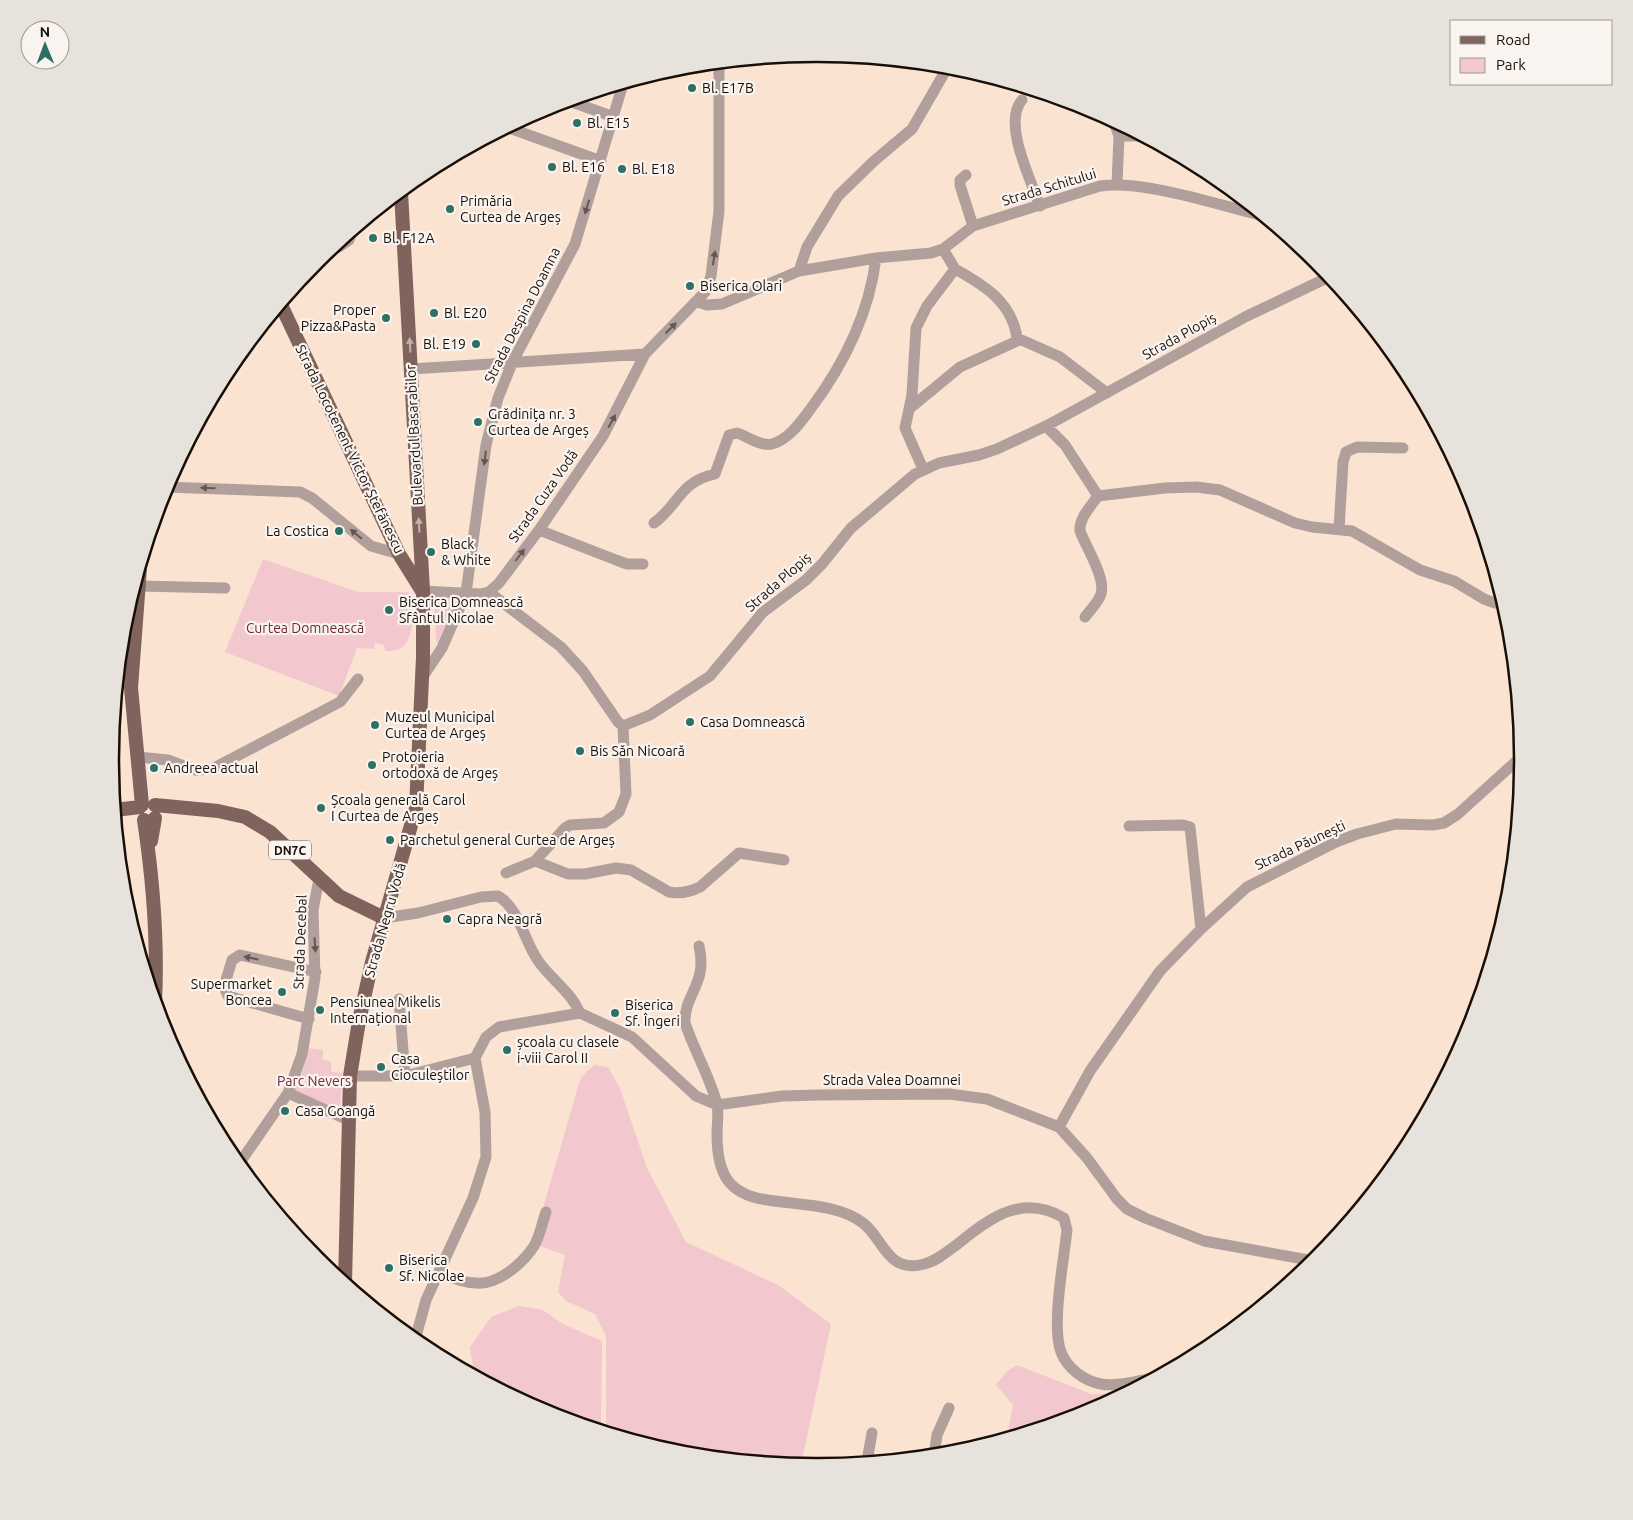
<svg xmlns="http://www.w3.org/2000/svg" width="1633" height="1520" font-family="Ubuntu,sans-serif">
  <rect width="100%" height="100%" fill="#fbe3d1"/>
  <path fill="#f2c7cd" d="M263 559 358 592H409C414 613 418 654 385 651L384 645 375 643 374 649 357 648 339 696 225 652Z
    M434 599H458L438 645 436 640Z
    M307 1048 323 1050V1060L331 1061V1072L342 1073 340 1111 291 1091Z
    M595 1065 608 1067 620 1088 647 1168 686 1242 778 1285 831 1324 801 1465 678 1453 606 1430V1336L595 1314 566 1301 558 1292 565 1255 540 1246 543 1208 580 1080 587 1071Z
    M519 1306 543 1310 563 1324 602 1341 601 1429 546 1412 474 1374 470 1347 491 1317Z
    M1017 1365 1091 1394H1120L1087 1413 1007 1437 1013 1405 996 1385 1006 1372Z"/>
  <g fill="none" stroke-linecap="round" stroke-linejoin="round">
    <path stroke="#b09f9b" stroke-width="11" d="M1022 100C1002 123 1031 180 1040 206
      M569 101 614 117
      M1115 125 1119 136H1140
      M509 128 601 161
      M966 175 960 180V185L973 226
      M1117 184 1119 136
      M339 247 349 240 352 232
      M799 271 807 247 838 196 874 161 912 129 946 70
      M697 302 707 305 722 304 799 271 876 258 931 253 943 249 973 226 1100 186C1144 180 1215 204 1260 215
      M1017 338 1060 357 1107 393
      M411 369 645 354
      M909 409 960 367 1015 342 1017 338C1012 302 984 285 955 269
      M1046 426 1065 445 1098 496
      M923 469 905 428 912 395 916 328 927 306 955 269 943 249
      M165 487 300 492 312 498 371 546 399 554
      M654 523C679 505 679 482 715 474L729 435 737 433C747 436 761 447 772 444 788 440 800 423 809 411 843 366 869 315 876 258
      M1339 529 1343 462 1346 452 1357 447 1403 448
      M539 530 616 560 627 564H643
      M139 586 225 588
      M423 591 480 594 489 592 499 583 539 530 603 436 645 354 706 291 711 276 719 211V63
      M489 592 561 647 583 671 618 722 623 726 626 794 619 812 604 823 570 825 565 828 535 861 506 873
      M1085 617C1090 610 1098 603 1101 594 1106 578 1086 547 1080 531 1079 518 1091 506 1098 496L1165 488 1196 487 1220 490 1295 523 1312 527 1352 531 1420 570 1454 581 1484 599 1495 603 1503 602
      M422 678 442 648 466 593 486 445 498 398 513 361 575 244 623 84
      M623 726 650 715 710 676 763 612 806 580 822 564 851 528 915 474 939 463 979 455 997 449 1046 426 1247 316 1329 277
      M138 757 168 760 195 770 212 769 340 702 358 679
      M1129 826 1183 825 1190 827 1201 929
      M535 861 568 874H585L616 868 631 870 669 892C680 894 690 892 700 887L739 853 784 860
      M384 918 418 913 481 897 498 896C520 909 524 942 539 962 552 980 571 992 580 1013
      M699 946C708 985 684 993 685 1023 694 1050 710 1077 717 1104 719 1113 717 1125 717 1134 717 1172 727 1195 768 1200 798 1205 838 1204 863 1223 884 1239 887 1274 924 1264 937 1261 948 1251 959 1243 992 1216 1023 1194 1064 1218L1067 1230C1064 1259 1051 1326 1061 1352 1067 1368 1084 1381 1101 1384 1116 1387 1135 1381 1150 1379
      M399 999 405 1076
      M309 1019 228 996 224 987 232 960 240 955 316 972
      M475 1058 486 1037 499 1027 580 1013 632 1037 696 1096 717 1105 782 1096 819 1095 949 1094 987 1099 1059 1127 1087 1158 1117 1199 1127 1209 1145 1218 1204 1241 1314 1261
      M350 1076H405L475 1058
      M288 1093 348 1120
      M1059 1127 1090 1071 1160 971 1201 929 1247 887 1336 842 1357 834 1396 824 1433 825 1444 823 1458 814 1522 756
      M239 1164 288 1093 302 1054 315 978 313 910 319 879
      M439 1272C451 1277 463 1283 477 1283 498 1285 523 1263 534 1246 540 1236 542 1223 546 1212
      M415 1340 426 1300 473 1198 486 1157 485 1112 475 1058
      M934 1455 937 1435 949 1408
      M867 1461 872 1433"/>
    <path stroke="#7f635c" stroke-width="14" d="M281 305 399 554 422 591
      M140 568 131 688 142 805
      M155 805 218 811 245 817 270 832 339 896 384 918
      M115 810 140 807
      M144 820C153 880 158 941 155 1002
      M151 841 155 818
      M345 1283 350 1076 359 1021 372 962 416 808 423 657V591L401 192"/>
  </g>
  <defs><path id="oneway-solid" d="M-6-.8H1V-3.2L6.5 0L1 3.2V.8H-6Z" transform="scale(1.25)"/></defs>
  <g fill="#645751">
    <use href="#oneway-solid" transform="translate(587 207) rotate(107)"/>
    <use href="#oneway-solid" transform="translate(714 258) rotate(-81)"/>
    <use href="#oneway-solid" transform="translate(671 328) rotate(-44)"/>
    <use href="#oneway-solid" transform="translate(612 421) rotate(-61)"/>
    <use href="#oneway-solid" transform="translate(485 458) rotate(97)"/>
    <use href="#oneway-solid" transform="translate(208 488) rotate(-178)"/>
    <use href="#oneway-solid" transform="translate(356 534) rotate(-140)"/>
    <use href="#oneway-solid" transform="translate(520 555) rotate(-53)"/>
    <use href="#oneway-solid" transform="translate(315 945) rotate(86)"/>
    <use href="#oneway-solid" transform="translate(251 958) rotate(-168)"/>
  </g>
  <g fill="#c3b3ad">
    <use href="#oneway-solid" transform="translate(410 345) rotate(-93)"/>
    <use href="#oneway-solid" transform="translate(419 525) rotate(-93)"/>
  </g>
  <g fill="#2d7164" stroke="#faf4f0" stroke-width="2">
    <circle cx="692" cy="88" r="5"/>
    <circle cx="577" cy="123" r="5"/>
    <circle cx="552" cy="167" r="5"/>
    <circle cx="622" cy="169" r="5"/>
    <circle cx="450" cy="209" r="5"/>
    <circle cx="373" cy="238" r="5"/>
    <circle cx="690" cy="286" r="5"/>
    <circle cx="434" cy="313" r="5"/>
    <circle cx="386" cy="318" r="5"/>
    <circle cx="476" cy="344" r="5"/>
    <circle cx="478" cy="422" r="5"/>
    <circle cx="339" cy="531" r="5"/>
    <circle cx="431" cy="552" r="5"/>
    <circle cx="389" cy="610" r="5"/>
    <circle cx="690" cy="722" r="5"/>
    <circle cx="375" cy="725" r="5"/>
    <circle cx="580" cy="751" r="5"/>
    <circle cx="372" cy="765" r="5"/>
    <circle cx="154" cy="768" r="5"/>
    <circle cx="321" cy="808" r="5"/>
    <circle cx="390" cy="840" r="5"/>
    <circle cx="447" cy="919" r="5"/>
    <circle cx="282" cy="992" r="5"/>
    <circle cx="320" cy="1010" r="5"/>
    <circle cx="615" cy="1013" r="5"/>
    <circle cx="507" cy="1050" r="5"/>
    <circle cx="381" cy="1067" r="5"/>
    <circle cx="285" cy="1111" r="5"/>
    <circle cx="389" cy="1268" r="5"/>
  </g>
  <g text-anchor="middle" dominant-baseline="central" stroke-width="4.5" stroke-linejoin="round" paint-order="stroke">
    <rect fill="#faf4f0" stroke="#5c544d" stroke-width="1" x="269" y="840.5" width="42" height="19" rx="4"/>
    <g font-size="12" font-weight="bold" fill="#190f07">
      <text x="290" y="850">DN7C</text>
    </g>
    <g font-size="14" fill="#190f07" stroke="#faf4f0" text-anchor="start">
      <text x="702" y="88">Bl. E17B</text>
      <text x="587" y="123">Bl. E15</text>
      <text x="562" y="167">Bl. E16</text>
      <text x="632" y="169">Bl. E18</text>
      <text x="460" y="201">Primăria<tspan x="460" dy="16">Curtea de Argeș</tspan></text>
      <text x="383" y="238">Bl. F12A</text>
      <text x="700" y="286">Biserica Olari</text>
      <text x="376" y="310" text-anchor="end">Proper<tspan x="376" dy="16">Pizza&amp;Pasta</tspan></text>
      <text x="444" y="313">Bl. E20</text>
      <text x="466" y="344" text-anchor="end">Bl. E19</text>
      <text x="488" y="414">Grădinița nr. 3<tspan x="488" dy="16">Curtea de Argeș</tspan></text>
      <text x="329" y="531" text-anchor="end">La Costica</text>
      <text x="441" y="544">Black<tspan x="441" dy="16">&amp; White</tspan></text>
      <text x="399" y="602">Biserica Domnească<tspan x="399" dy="16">Sfântul Nicolae</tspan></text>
      <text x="385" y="717">Muzeul Municipal<tspan x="385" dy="16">Curtea de Argeș</tspan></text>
      <text x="700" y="722">Casa Domnească</text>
      <text x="590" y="751">Bis Săn Nicoară</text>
      <text x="382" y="757">Protoieria<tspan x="382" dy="16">ortodoxă de Argeș</tspan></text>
      <text x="164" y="768">Andreea actual</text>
      <text x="331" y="800">Școala generală Carol<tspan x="331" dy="16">I Curtea de Argeș</tspan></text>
      <text x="400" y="840">Parchetul general Curtea de Argeș</text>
      <text x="457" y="919">Capra Neagră</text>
      <text x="272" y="984" text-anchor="end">Supermarket<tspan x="272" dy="16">Boncea</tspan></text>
      <text x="330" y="1002">Pensiunea Mikelis<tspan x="330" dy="16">Internațional</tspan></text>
      <text x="625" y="1005">Biserica<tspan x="625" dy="16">Sf. Îngeri</tspan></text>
      <text x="517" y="1042">școala cu clasele<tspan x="517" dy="16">i-viii Carol II</tspan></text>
      <text x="391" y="1059">Casa<tspan x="391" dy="16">Cioculeștilor</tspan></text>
      <text x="295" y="1111">Casa Goangă</text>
      <text x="399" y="1260">Biserica<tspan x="399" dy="16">Sf. Nicolae</tspan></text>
    </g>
    <g font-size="14" fill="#190f07" stroke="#faf4f0">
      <text transform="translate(1049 187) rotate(-17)">Strada Schitului</text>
      <text transform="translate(522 315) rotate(-63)">Strada Despina Doamna</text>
      <text transform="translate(1179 336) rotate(-29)">Strada Plopiș</text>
      <text transform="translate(414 435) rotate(-93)">Bulevardul Basarabilor</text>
      <text transform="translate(350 449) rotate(64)">Strada Locotenent Victor Ștefănescu</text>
      <text transform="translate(543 496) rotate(-55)">Strada Cuza Vodă</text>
      <text transform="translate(778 582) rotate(-41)">Strada Plopiș</text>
      <text transform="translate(1300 845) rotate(-25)">Strada Păunești</text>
      <text transform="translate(385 920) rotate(-74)">Strada Negru Vodă</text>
      <text transform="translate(300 942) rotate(-88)">Strada Decebal</text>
      <text x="892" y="1080">Strada Valea Doamnei</text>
    </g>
    <g font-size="14" fill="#712838" stroke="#faf4f0">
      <text x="305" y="628">Curtea Domnească</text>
      <text x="314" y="1081">Parc Nevers</text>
    </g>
  </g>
  <path d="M0 0H1633V1520H0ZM816 62H817A697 697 0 0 1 1514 759V761A697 697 0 0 1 817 1458H816A697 697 0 0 1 119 761V759A697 697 0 0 1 816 62Z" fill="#e8e2dd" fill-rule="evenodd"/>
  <path fill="none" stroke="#190f07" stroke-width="2.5" d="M816 62H817A697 697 0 0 1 1514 759V761A697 697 0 0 1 817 1458H816A697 697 0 0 1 119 761V759A697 697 0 0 1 816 62Z"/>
  <rect x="1450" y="20" width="162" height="65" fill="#faf4f0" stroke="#a09893"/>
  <rect x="1460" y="36" width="25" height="8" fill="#7f635c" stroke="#a09893"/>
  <text x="1496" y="45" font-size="15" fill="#190f07">Road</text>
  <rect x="1460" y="58" width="25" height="15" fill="#f2c7cd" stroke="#a09893"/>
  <text x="1496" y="70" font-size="15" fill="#190f07">Park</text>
  <g transform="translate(45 45) rotate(359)"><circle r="24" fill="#faf4f0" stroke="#a09893"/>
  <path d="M0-4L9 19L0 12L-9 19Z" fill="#2d7164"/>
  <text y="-8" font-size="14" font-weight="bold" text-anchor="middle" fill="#190f07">N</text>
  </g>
</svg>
